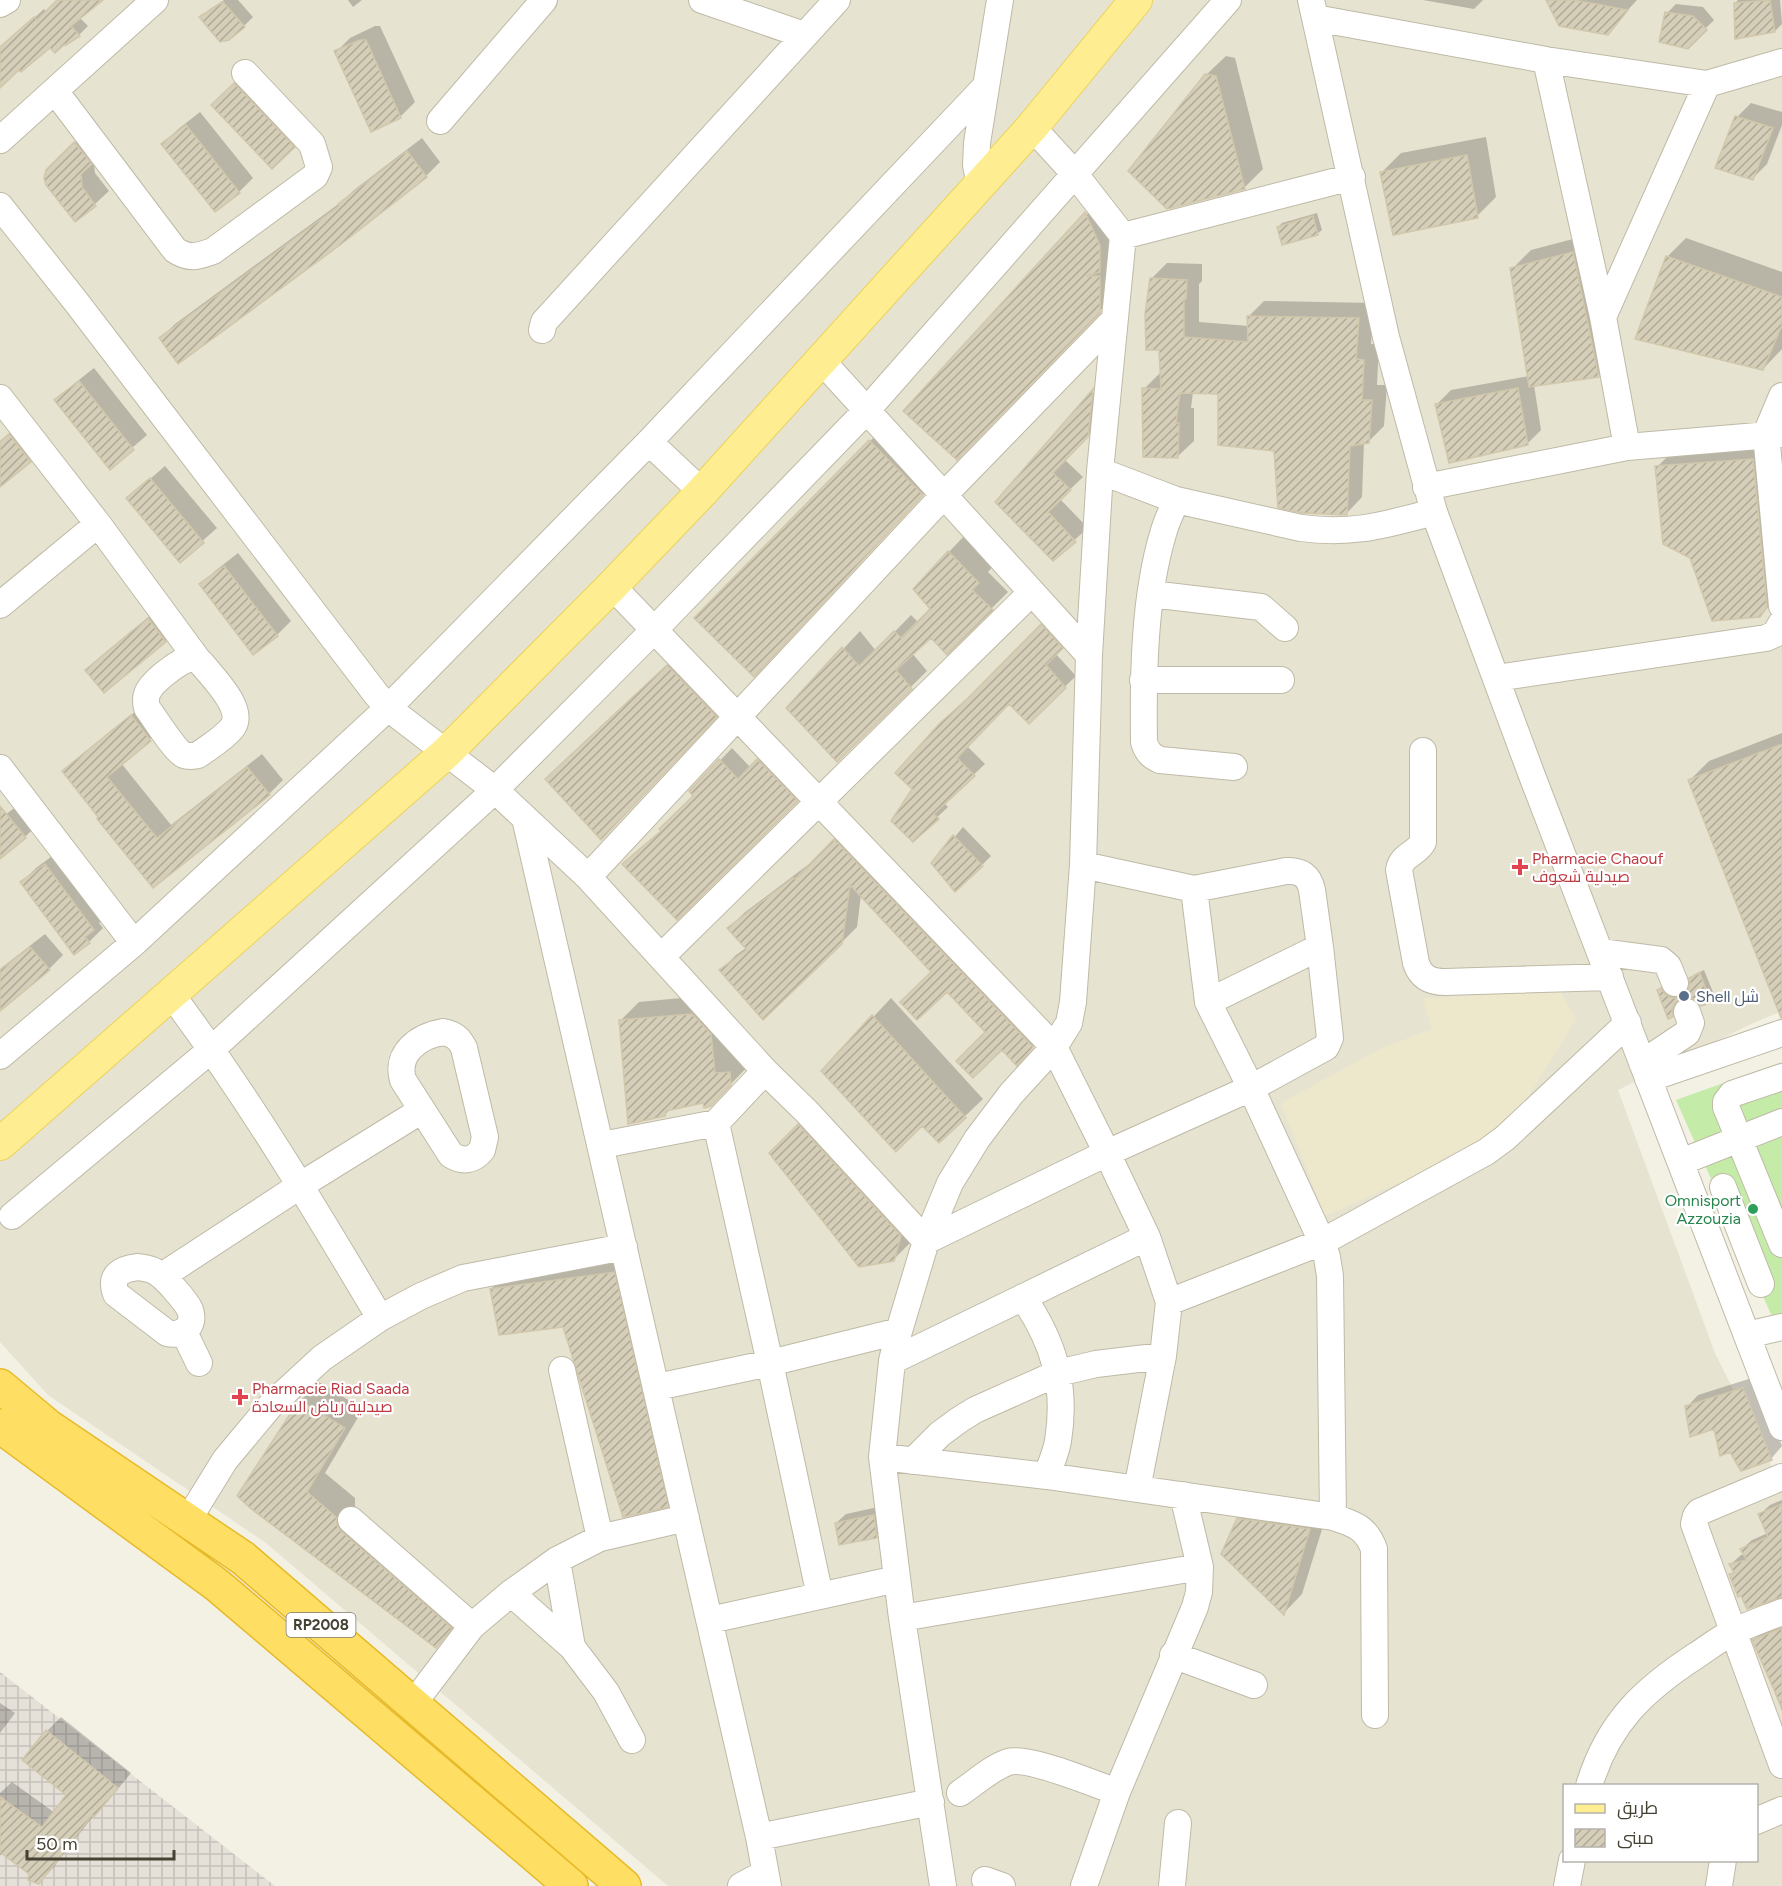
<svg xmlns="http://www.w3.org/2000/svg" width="1782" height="1886" font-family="Figtree,Cairo,sans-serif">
  <defs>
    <pattern id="industrial-grid" width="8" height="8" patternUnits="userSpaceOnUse" patternTransform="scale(1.5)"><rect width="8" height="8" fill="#e5e1d9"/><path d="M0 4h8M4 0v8" fill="none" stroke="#c6c2bb"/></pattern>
    <pattern id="building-hatch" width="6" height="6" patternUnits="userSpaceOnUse" patternTransform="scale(1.5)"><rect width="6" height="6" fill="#d5ceb8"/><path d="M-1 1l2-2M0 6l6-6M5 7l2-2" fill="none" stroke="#afa996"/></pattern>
  </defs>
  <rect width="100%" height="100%" fill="#f3f0e4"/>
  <path fill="#e7e3d1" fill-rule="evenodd" d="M0 0H1782V1011L1751 1024 1618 1090 1715 1353 1782 1487V1886H668L266 1543 48 1395 0 1342ZM1564 1786H1756V1860H1564Z"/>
  <path fill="url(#industrial-grid)" d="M0 1672 275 1886H0Z"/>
  <path fill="#ede8cc" d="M1559 989 1576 1019 1504 1136 1325 1216 1281 1103 1380 1049 1432 1029 1423 999Z"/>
  <path fill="#c5eba9" d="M1782 1062V1319L1774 1321 1676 1100Z"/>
  <path fill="#0003" d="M59 0H99L79 17 88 26 79 35 67 43 50 45 19 68 0 86V49L44 9 47 12Z
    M224 0H238L253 17 244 26 201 18 210 9Z
    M348 0H362L353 7Z
    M1423 0H1483L1474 9Z
    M1548 0H1637L1607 33Z
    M1738 0H1780L1782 24 1775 31 1735 3Z
    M1676 4 1703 7 1714 20 1687 47 1667 13Z
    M375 26H380L415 102 401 116 372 130 336 52 350 38Z
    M1226 56 1235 58 1263 169 1244 188 1206 75Z
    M249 70 307 132 272 166 213 105Z
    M1751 103 1782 112V125L1767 164 1753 178 1737 117Z
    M200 112 253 178 239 192 163 144 177 130Z
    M89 129 95 173 109 191 95 204 76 220 47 170Z
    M1486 137 1496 197 1477 216 1382 172 1401 153Z
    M422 138 440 162 426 176 339 244 161 338 175 324 344 200 354 190Z
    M1105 195 1118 292 976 439 905 411Z
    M1317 213 1322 230 1317 234 1278 227 1282 223Z
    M1592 234 1617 357 1598 376 1534 385 1541 430 1527 444 1437 404 1451 390 1529 376 1512 269 1531 250Z
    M1686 238 1782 272V349L1763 369 1667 257Z
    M1167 263 1202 264V281L1199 284V322L1249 326V316L1264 301 1374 303 1371 344H1379L1377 385H1387L1384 426 1368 442H1364L1362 497 1347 513 1276 449 1220 392H1193L1191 408H1194V441L1178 456 1144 389 1160 373H1162L1151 279Z
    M94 368 147 435 110 467 56 400 70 387Z
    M1105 380 1100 423 1065 460 1083 477 1060 499 1088 528 1053 559 997 502Z
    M24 421 44 447 0 485V441Z
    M889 422 941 475 773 656 696 618Z
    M1772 440 1779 596 1760 616 1657 467 1676 448Z
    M165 466 217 528 180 561 128 498Z
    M965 535 994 565 988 572 1008 592 947 653 931 636 912 653 927 671 837 760 788 708 860 631 876 651 911 615 919 623 932 609 949 552Z
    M238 553 291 621 277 635 201 585 215 571Z
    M163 605 179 627 165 641 87 670 101 656Z
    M1052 615 1072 637 1055 653 1076 676 1029 721 1009 702 967 746 985 764 944 803 948 807 913 840 914 789 980 688Z
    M687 647 735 697 620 819 565 760Z
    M146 703 164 725 150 739 121 763 171 825 262 754 283 780 269 794 153 886 64 771 78 758Z
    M1782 733V995L1690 780 1709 761Z
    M732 748 751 768 770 748 809 788 677 918 695 796 691 791Z
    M22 802 39 823 25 837 0 857V809L5 815Z
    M849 825 1047 1031 1031 1049 987 1032 861 895 857 927 841 943 721 970 736 955 746 948 729 928 744 913 809 864 811 865Z
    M963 827 991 856 982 865 933 863Z
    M59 851 107 915 99 923 103 928 89 942 22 882 36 868Z
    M45 934 63 955 49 969 0 1009V969Z
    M1704 970 1715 997 1710 1001 1701 1005 1697 999 1689 996 1678 999 1676 1005V1011L1672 1015 1659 990 1663 986 1677 994 1686 993 1689 991 1691 985V978L1695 974Z
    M712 995 730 1015 733 1055 748 1054 750 1064 730 1085 705 1101 671 1108 665 1115 620 1021 639 1002Z
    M891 998 983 1099 939 1141 922 1124 823 1071Z
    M817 1106 912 1241 893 1260 799 1125Z
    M634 1254 687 1486 668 1505 564 1325 491 1289 510 1270Z
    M1755 1377 1782 1446 1771 1459 1715 1427 1687 1407 1698 1395Z
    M319 1382 363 1409 325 1473 355 1498V1506L360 1512 455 1627 436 1646 251 1507 300 1401Z
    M1257 1500 1328 1510 1302 1594 1284 1613 1238 1519Z
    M1782 1500V1596L1731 1574 1734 1571 1731 1564 1741 1555 1745 1554 1742 1549 1752 1540 1768 1533 1760 1514 1770 1505Z
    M883 1506 885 1527 876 1536 836 1523 846 1514Z
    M1782 1623V1711L1774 1691 1775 1690 1754 1640 1764 1630Z
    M0 1703 15 1713 0 1733Z
    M61 1717 131 1773 108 1801 94 1815 53 1868 39 1882 30 1873 3 1853 0 1855V1793L12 1782 55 1813 69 1795 47 1731Z"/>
  <path fill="url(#building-hatch)" stroke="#d1c7ab" stroke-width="1.5" d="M57 0H103L71 26 80 36 66 45 65 44 55 53 50 48 21 72 19 70 0 88V47L34 17 37 20Z
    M1546 0H1574L1628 10 1608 35 1559 26Z
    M1770 0 1775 32 1735 39 1734 3Z
    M223 2 245 27 229 40 220 42 199 17Z
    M1665 12 1693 16 1707 30 1688 49 1659 42Z
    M360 40H366L401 118 371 132 334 51Z
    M1205 74 1216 76 1245 189 1167 209 1128 171Z
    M234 83 295 147 272 169 211 105Z
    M1735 116 1773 128 1753 180 1715 168Z
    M186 125 240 193 215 212 161 144Z
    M74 142 92 164 81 174 82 187 96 206 75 222 46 185 44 178 46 170Z
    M407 151 427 177 340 245 178 364 159 338 339 206 338 204Z
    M1467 155 1478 218 1393 235 1380 172Z
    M1085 212 1100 246V272L1086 276H1100V313L957 460 903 411Z
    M1313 216 1318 235 1282 245 1277 227Z
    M1573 252 1599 377 1529 387 1510 268Z
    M1666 256 1782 297V325L1763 370 1635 339Z
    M1150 278 1187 280 1186 299H1184V337L1248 342 1247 316 1359 318 1356 359 1364 360 1362 400H1372L1369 443 1350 446 1347 515 1303 513 1278 508 1274 451 1218 445V394L1180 393 1176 423H1179L1178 458 1143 457 1142 388 1161 389 1159 350H1146L1145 314Z
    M79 381 134 450 110 470 54 400Z
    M1518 388 1528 445 1449 463 1435 404Z
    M1093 389 1088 437 1053 473 1071 490 1048 512 1076 542 1053 561 995 502Z
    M9 434 31 462 0 487V442Z
    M869 440 923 495 754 677 694 618Z
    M1753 459 1767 607 1760 617 1712 621 1690 558 1663 544 1655 466Z
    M150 478 204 543 180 563 126 498Z
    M948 551 979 583 972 590 993 610 947 655 931 638 896 670 912 689 837 762 786 708 842 647 859 666 894 631 901 638 930 609 913 589Z
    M224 566 278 636 253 655 199 584Z
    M148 618 166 642 104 693 85 670Z
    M1041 624 1063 648 1046 665 1066 688 1029 724 1009 704 957 758 975 776 934 814 939 819 913 842 891 821 912 789 895 773 939 724 968 698Z
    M667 665 717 717 601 840 545 779Z
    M131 715 151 741 107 777 157 838 247 767 270 795 153 888 97 819 98 817 62 771Z
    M1782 744V1018H1781L1688 780Z
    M719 759 738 779 757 759 798 801 677 920 622 864 661 831 659 829 693 796 689 791Z
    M0 806 26 838 0 859Z
    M953 835 983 866 955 892 931 863Z
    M834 839 1033 1047 1017 1066 1002 1050 973 1078 956 1061 985 1032 948 993H946L917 1020 900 1002 931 972 850 885 842 944 763 1020 719 970 747 950 727 928 793 878 795 879Z
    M45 864 94 930 85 937 90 943 74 955 20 882Z
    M30 947 50 970 0 1011V970Z
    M1700 973 1711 1003 1701 1006 1696 1000 1689 997 1682 998 1675 1003 1672 1010 1673 1017 1668 1019 1657 990 1661 988 1665 994 1672 998 1680 997 1687 992 1690 984 1689 978Z
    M692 1014 711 1034 715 1073 730 1072 731 1085 711 1106 704 1108 703 1103 666 1111 665 1116 628 1124 619 1020Z
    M872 1015 966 1118 939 1143 922 1126 896 1152 821 1071Z
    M798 1124 901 1236 894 1261 859 1267 769 1153Z
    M615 1272 669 1507 623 1517 563 1327 499 1335 490 1289Z
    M1743 1388 1772 1460 1741 1471 1730 1452 1720 1456 1714 1429 1690 1437 1685 1406Z
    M299 1400 345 1428 307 1492 336 1517 337 1525 341 1531 452 1628 436 1648 250 1508 237 1496Z
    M1782 1504V1597L1747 1609 1741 1596 1738 1597 1729 1574 1734 1573 1729 1564 1747 1560 1740 1549 1768 1537 1758 1514Z
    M874 1515 877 1538 839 1545 835 1523Z
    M1237 1518 1310 1529 1284 1615 1221 1554Z
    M1782 1628V1708L1752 1640Z
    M46 1730 118 1788 94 1817 92 1815 39 1884 28 1880 29 1874 0 1852V1797L42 1827 66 1795 22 1760Z"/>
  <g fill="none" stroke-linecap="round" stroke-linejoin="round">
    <defs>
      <path id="minor" d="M702 0 804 35
        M1311 0 1386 337 1434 512 1531 773 1782 1427
        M0 4 7 0
        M1315 18 1546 60 1707 84 1782 62
        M1546 60 1603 317 1627 447
        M55 91 175 250C190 260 198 256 213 251L315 176 319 167 312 144 245 73
        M440 121 544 0
        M0 140 155 0
        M980 185 976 165 977 143 1000 0
        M0 206 77 303 376 694 388 708 495 790 525 818C605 1157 682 1497 759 1837L768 1886
        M1123 236 1352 177
        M1603 317 1707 84
        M542 330 544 322 837 0
        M821 360 1089 655
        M1782 396 1766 434 1782 606
        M0 398 98 524 198 660
        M649 442 702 492
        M1100 471 1176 500 1301 528C1353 535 1384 525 1434 512
        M1426 487 1627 447 1782 434
        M1176 500C1172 511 1166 522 1163 534 1144 597 1143 676 1144 742 1147 752 1151 756 1160 760L1234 767
        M612 586 1054 1047 1107 1153 1147 1237 1169 1302 1163 1356 1137 1489
        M1151 594 1261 607 1285 628
        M0 605 98 524
        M191 658 198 660 203 665C214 679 246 710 232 728 223 739 209 747 198 755 193 756 189 757 184 755 175 751 154 717 147 708 146 703 145 699 147 694 151 682 179 661 191 658Z
        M1496 678 1766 638 1775 634 1782 622
        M1143 680H1281
        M1423 751V842C1417 854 1401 855 1399 870L1416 963C1421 978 1431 982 1445 982L1610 977
        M0 768 134 943
        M525 818 588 877 765 1071 807 1112 926 1241 1107 1153 1251 1088 1326 1047 1330 1038 1320 947 1312 890C1309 876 1301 870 1286 871L1194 889 1083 865
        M588 877 944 495 1114 320
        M1194 889 1208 1002 1251 1088 1322 1242 1327 1257 1330 1276 1333 1517
        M1600 952 1661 960 1668 966 1675 983
        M662 956 1032 592
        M171 994C248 1097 314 1207 380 1318
        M1208 1002 1320 947
        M443 1032C454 1034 459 1038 464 1048L485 1137 482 1150C473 1161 463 1162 451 1155L403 1080C395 1053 419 1036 443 1032Z
        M0 1056 134 943 388 708 649 442 986 86
        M1642 1063 1687 1033 1691 1023 1687 1012
        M1782 1077 1732 1094 1726 1102V1107L1782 1244
        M1648 1079 1782 1033
        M716 1123 770 1363 820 1596
        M602 1145 716 1123 765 1071
        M1681 1162 1782 1122
        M1723 1187 1761 1284
        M12 1216 212 1049 495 790 654 630 867 410 1228 0
        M138 1267C144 1268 150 1268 156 1272 165 1277 186 1301 190 1310 196 1326 182 1337 167 1333L116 1294C109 1275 121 1269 138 1267Z
        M162 1276 301 1185 422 1110
        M1023 1297C1054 1343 1067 1385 1058 1441 1056 1453 1050 1465 1047 1476
        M1169 1302 1322 1242 1486 1152 1505 1138 1628 1023
        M184 1332 199 1363
        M1747 1335 1782 1327
        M892 1361 1147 1237
        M562 1370 600 1538
        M657 1387 770 1363 899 1331
        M882 1457 1047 1476 1333 1517C1354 1524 1366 1527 1374 1549L1375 1715
        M913 1461 940 1434 959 1420 975 1410 1058 1373 1096 1364 1163 1356
        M1782 1477 1699 1512 1696 1516 1694 1524 1782 1765
        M188 1520 225 1460 270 1406 322 1358 380 1318 421 1296 463 1278 624 1247
        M351 1520 472 1626
        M557 1560 572 1647
        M511 1593 572 1647 606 1692 632 1740
        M902 1618 1200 1567
        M710 1620 897 1579
        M1173 1655 1254 1685
        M413 1704 472 1626 511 1593 557 1560 600 1538 686 1518
        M1589 1786C1608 1723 1643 1690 1697 1655 1709 1647 1722 1637 1735 1631 1750 1624 1767 1618 1782 1612
        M960 1793C975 1783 991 1768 1008 1762 1029 1756 1094 1784 1117 1792
        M1756 1821 1782 1810
        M759 1837 931 1802
        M985 1880 1002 1886
        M741 1886 765 1873
        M943 1886 902 1618 882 1457 892 1361 899 1331 926 1241 950 1183 977 1139 1011 1094 1054 1047 1069 1023 1073 1002 1083 865 1089 655 1100 471 1123 236 1074 173 1032 127
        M1084 1886 1117 1792 1195 1607 1199 1592 1200 1567 1183 1495
        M1172 1886 1178 1823
        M1567 1886 1572 1860
        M1719 1886 1723 1860"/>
      <path id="major" d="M0 1144 447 752 612 586 702 492 1032 127 1136 0"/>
      <path id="highway" d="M0 1386 49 1427 243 1558 624 1886
        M0 1426 217 1585 571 1886"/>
    </defs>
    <use href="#minor" stroke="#bfbaa6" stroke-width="28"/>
    <use href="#major" stroke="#ebd259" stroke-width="34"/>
    <use href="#highway" stroke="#e7ba29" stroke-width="36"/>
    <use href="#minor" stroke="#fff" stroke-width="26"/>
    <use href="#major" stroke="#ffee91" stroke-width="32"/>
    <use href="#highway" stroke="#ffdf63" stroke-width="33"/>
  </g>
  <g fill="#e0444e" stroke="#fff" stroke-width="2">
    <path d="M1517 858h6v6h6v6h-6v6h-6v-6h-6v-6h6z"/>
    <path d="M237 1388h6v6h6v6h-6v6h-6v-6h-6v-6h6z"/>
  </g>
  <circle fill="#5c6f8a" stroke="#fff" stroke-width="2" cx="1684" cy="996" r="6"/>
  <circle fill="#2e9e5b" stroke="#fff" stroke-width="2" cx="1753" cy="1209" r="6"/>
  <g text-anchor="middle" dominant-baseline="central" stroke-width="4.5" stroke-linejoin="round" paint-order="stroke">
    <rect fill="#fff" stroke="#7d7a70" stroke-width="1.5" x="286.5" y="1613" width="69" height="24" rx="4.5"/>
    <g font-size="15" font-weight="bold" fill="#454133">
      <text x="321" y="1625">RP2008</text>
    </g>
    <g font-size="16" fill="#be3a42" stroke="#fff" text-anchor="start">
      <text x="1532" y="858">Pharmacie Chaouf<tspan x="1532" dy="18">صيدلية شعوف</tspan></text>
      <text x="252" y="1388">Pharmacie Riad Saada<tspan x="252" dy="18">صيدلية رياض السعادة</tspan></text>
    </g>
    <g font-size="16" fill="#4e5e75" stroke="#fff" text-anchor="start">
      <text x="1696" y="996">Shell شل</text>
    </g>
    <g font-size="16" fill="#27864d" stroke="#fff" text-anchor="end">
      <text x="1741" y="1200">Omnisport<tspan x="1741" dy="18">Azzouzia</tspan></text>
    </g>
  </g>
  <rect x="1563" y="1784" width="195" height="78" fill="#ffffff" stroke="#b5b3ad" stroke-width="1.5"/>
  <rect x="1575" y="1804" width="30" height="9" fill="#ffee91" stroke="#b5b3ad" stroke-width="1.5"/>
  <text x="1617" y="1814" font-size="18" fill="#454133">طريق</text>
  <rect x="1575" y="1829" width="30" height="18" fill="url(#building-hatch)" stroke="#b5b3ad" stroke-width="1.5"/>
  <text x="1617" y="1844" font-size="18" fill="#454133">مبنى</text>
  <path d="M27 1850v9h147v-9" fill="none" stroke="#454133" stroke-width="3"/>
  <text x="36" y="1850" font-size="18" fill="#454133" stroke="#ffffff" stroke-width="4.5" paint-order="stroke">50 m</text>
</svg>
